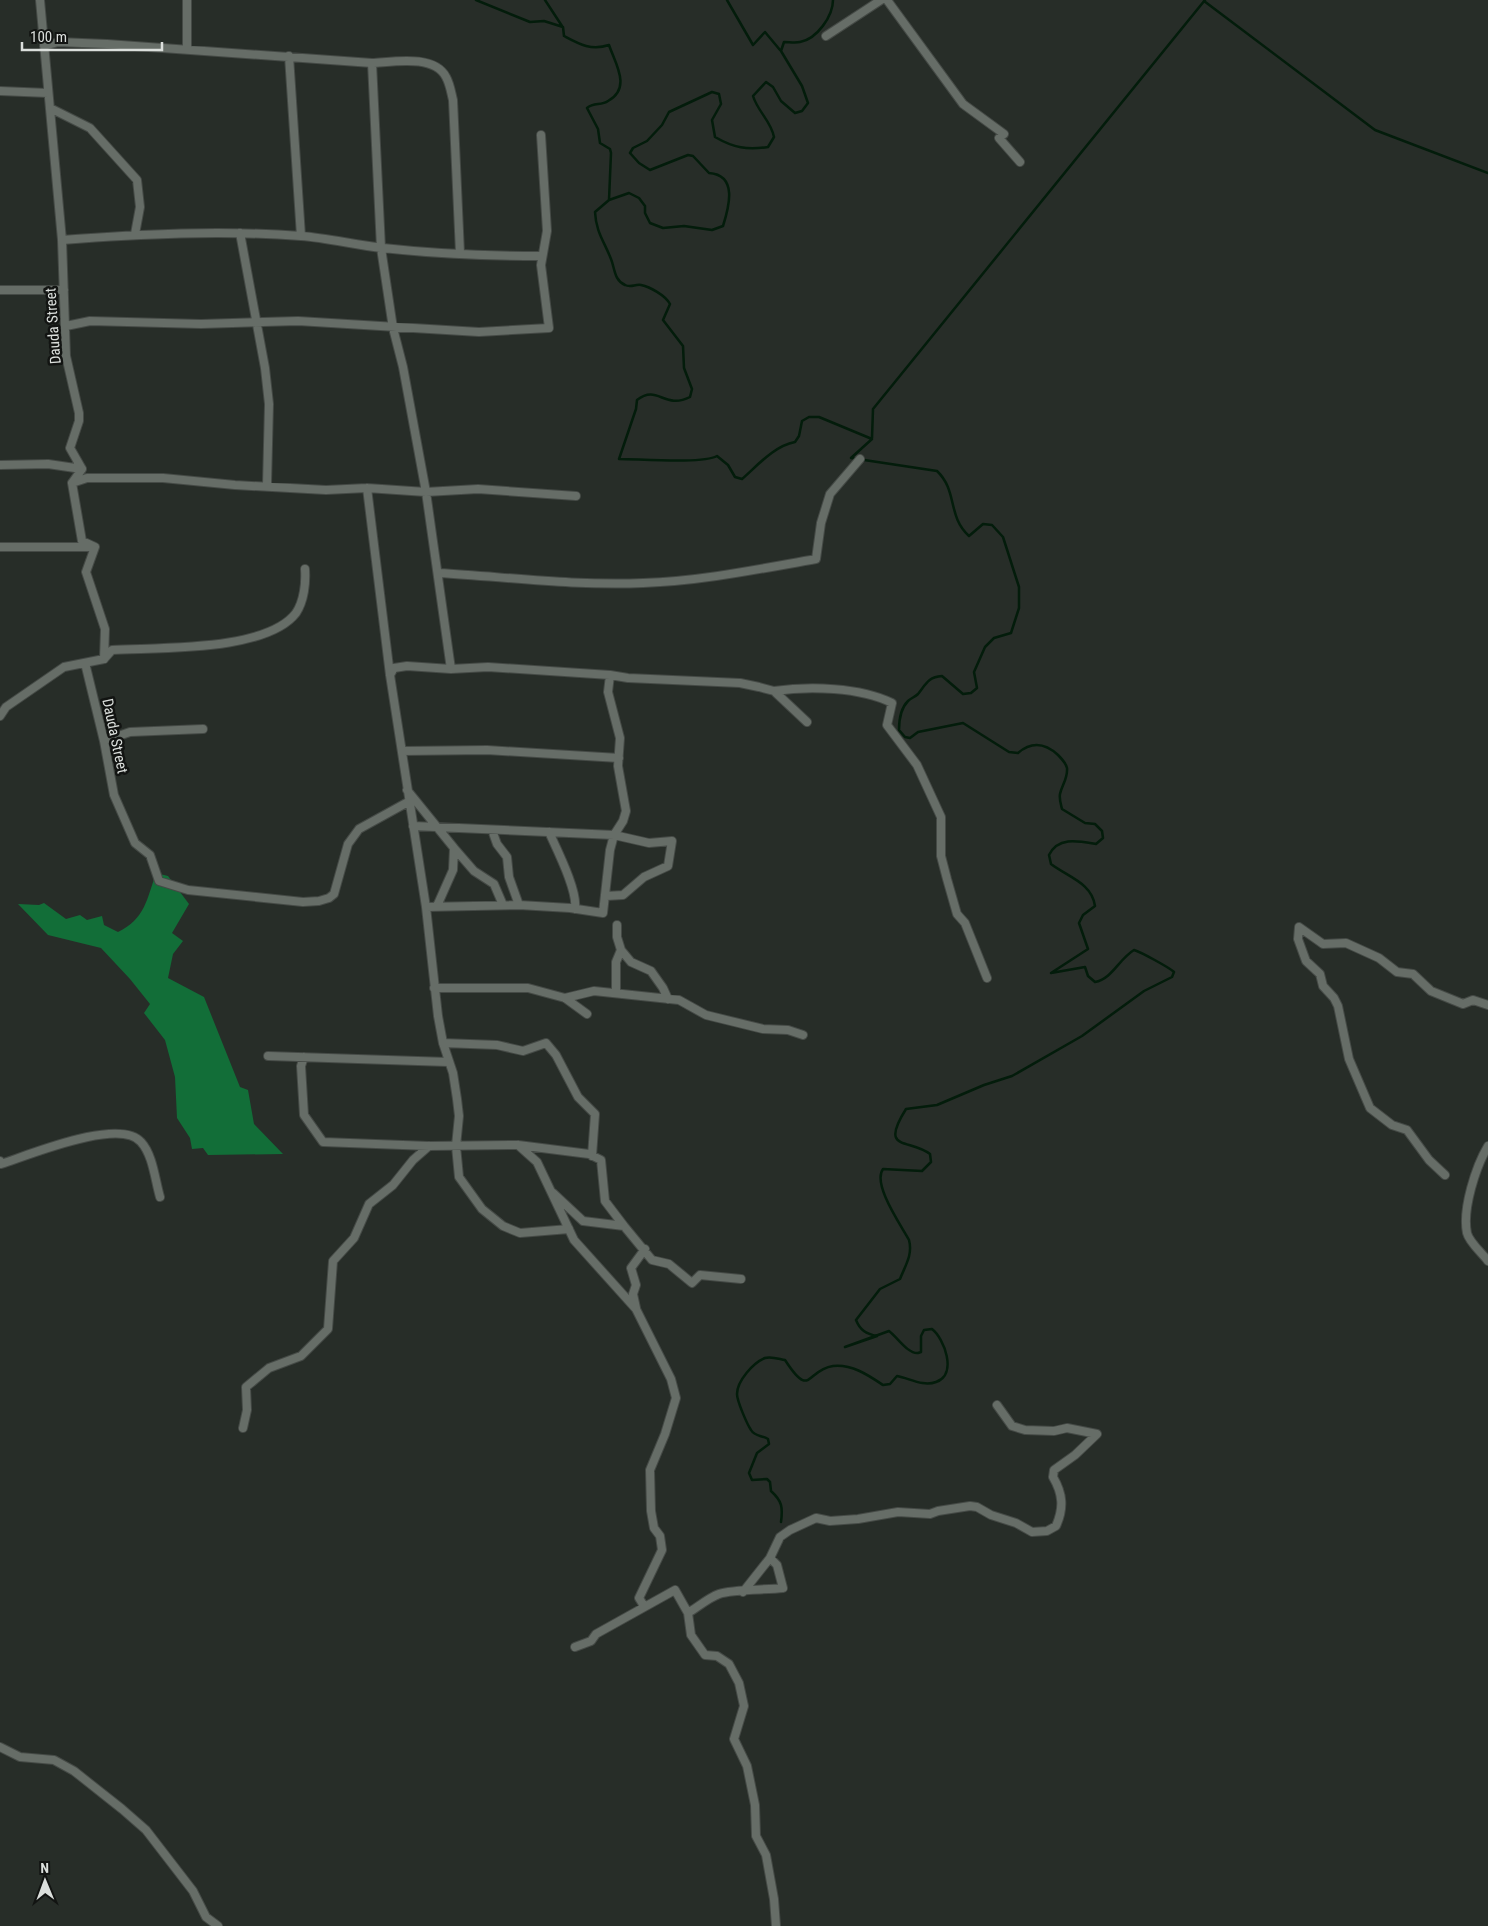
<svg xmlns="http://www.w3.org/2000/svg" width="1488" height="1926" font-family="'Roboto Condensed',sans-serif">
  <rect width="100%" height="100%" fill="#272d28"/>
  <path fill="#126e38" d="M156 873 168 876 189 904 172 933 183 941 173 954 168 978 204 997 240 1087 248 1090 254 1124 283 1154 208 1155 203 1148 192 1149 190 1138 177 1118 175 1077 165 1040 144 1013 150 1004 130 979 101 948 48 935 18 904 39 905 44 903 66 919 80 915 87 920 102 916 104 925 118 932C145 919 147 899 156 873Z"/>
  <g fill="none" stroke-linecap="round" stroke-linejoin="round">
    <path stroke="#031c0b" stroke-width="2.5" d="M476 0 530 22 544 21 563 27 564 36C579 44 591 51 609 45 615 63 632 88 608 101 601 106 594 102 587 108L598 129 600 143 610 149 611 153 609 200
      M545 0 562 26
      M727 0 753 45 765 32 780 50
      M1204 1 1375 130 1488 173
      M872 438 873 409 1205 0
      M781 1522C783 1507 782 1501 771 1491L770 1482 767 1479 752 1480 749 1473 757 1453 769 1444 768 1439C762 1435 755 1437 751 1430 747 1424 737 1401 737 1394 737 1381 753 1363 765 1358 771 1356 779 1359 785 1360 811 1400 806 1370 833 1366 852 1364 868 1375 883 1385L890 1384 897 1376C909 1378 923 1387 936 1382 958 1375 944 1338 932 1329L924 1330 921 1336V1352L918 1353C908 1354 898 1338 889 1331L845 1347 877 1336C866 1334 860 1330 856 1320L880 1289 900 1279C905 1266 913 1255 909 1240 901 1225 872 1184 883 1169L922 1171 931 1162 930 1154C909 1138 879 1152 906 1109L937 1105 984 1085 1012 1076 1082 1036 1144 991 1172 977 1174 972C1170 968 1141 952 1134 950 1119 959 1112 979 1095 982L1088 976 1085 967 1051 973 1088 949 1079 923 1083 915 1095 906C1092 883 1068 877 1051 864L1049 855C1058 836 1079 841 1096 844L1103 838 1102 831 1095 824 1085 823 1062 809C1061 805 1059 799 1060 794 1062 785 1068 778 1067 768 1066 763 1062 759 1058 755 1045 743 1032 741 1018 753L1009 752 963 723 918 732 910 738 905 737 899 730C899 720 901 708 908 701 911 698 915 697 918 694 926 684 928 677 942 676L963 694 971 693 977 688 974 672 985 647 994 638 1011 633 1019 608V587L1003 537 992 525 983 524 969 536C947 516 958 491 937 471L851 458 872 439 819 417H809L802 421 799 436 795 442C774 446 758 465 742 479L735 477 728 465 717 456C703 464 639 459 619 459L636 409 637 400C658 384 664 410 690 397L692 389 684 368 683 346 663 320 670 304C665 295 650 287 641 285 635 284 631 288 625 285 614 280 615 269 611 259 604 241 596 232 595 212L609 200 629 193 639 198 645 206V213L650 223 663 228 684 226 712 230 723 226C729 207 738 175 709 173L693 156 688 155 650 170 639 163 630 153 633 148 647 141 662 125 669 112 712 92 719 94 721 104 712 120 715 137C734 148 747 150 768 147L774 137C771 121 758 112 753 96L766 82 773 87 781 101 795 113 802 111 808 103 802 86 781 51 784 42C789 42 795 43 800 42 817 39 833 16 833 0"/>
    <defs>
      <path id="minor" d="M40 0 62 240 66 356 79 413V421L70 448 82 469 72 483 82 541 95 547 86 572 105 629 104 659
        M887 0 963 104 1004 134 999 138 1020 162
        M826 36 881 0
        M44 46 58 42 107 44 372 63C393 62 434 54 446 77 450 84 451 92 453 100L460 253
        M187 49V0
        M289 56 301 236
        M372 63 381 248 393 328 403 367 426 492 451 669
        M0 91 48 93
        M50 108 90 128 137 180 140 207 135 234
        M240 233 265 368 269 404 267 485
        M62 240C141 234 221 230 301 236 328 238 355 245 383 248 436 254 489 256 542 256
        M0 290H64
        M66 326 90 321 201 324 298 321 479 332 549 328 541 265 547 231 541 135
        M0 465 48 464 82 469
        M72 483 87 478H163L235 485 326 490 367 488 426 492 478 489 576 496
        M367 488 390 675 426 907 438 1016 443 1043 453 1073 457 1099 459 1116 456 1146 459 1177 482 1209 503 1226 520 1233 569 1229
        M0 547H90
        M439 573C507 577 576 586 643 583 702 581 759 569 816 559L821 523 830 494 860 459
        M85 663 104 741 114 795 135 843 150 855 159 881 188 890 303 902 319 901 329 898 334 894 348 844 359 829 408 802
        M390 675 394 668 407 666 451 669 488 667 610 675 628 678 740 683 759 687 774 691 807 722
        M774 691C809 686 860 687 892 703L887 725 917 765 941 817V856L947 879 957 914 965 923 987 978
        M0 716 6 707 64 667 104 659 112 650C158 647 266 652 296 613 304 601 306 583 305 569
        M104 741 130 732 203 729
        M402 751 487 750 619 758
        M407 790 454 848 453 870 437 906
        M413 826 614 835 649 843 672 841 668 866 644 877 623 895 606 896
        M492 830 497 844 507 857 509 877 519 905
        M549 832C557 850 578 891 575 909
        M454 848 474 871 494 884 503 905
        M426 907 519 905 570 908 603 913 610 850 614 835 623 821 626 811 618 766 620 738 608 692 610 675
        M621 950 631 962 651 971 663 988 668 999
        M434 988H528L565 998 587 1014
        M616 993V962L621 950 617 937V925
        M565 998 594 991 679 1000 706 1015 763 1029 788 1030 803 1035
        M443 1043 497 1045 523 1051 546 1043 556 1055 578 1097 595 1114 592 1156
        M268 1056 448 1062
        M304 1057 301 1066 304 1115 323 1142 429 1146 518 1145 589 1154 601 1160 605 1201 624 1226
        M518 1145 537 1162 574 1240 636 1309 671 1379 676 1398 665 1434 650 1470 651 1511 654 1528 660 1536 662 1550 639 1598 644 1606
        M1488 1146C1476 1166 1462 1209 1467 1233 1469 1242 1482 1253 1488 1261
        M0 1161 1 1164C29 1155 120 1117 141 1142 153 1155 155 1180 160 1197
        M1445 1175 1429 1160 1407 1130 1392 1125 1370 1108 1349 1059 1338 1006 1334 998 1323 986 1320 974 1306 961 1298 939 1299 927 1323 944 1346 943 1379 958 1397 972 1413 974 1431 991 1463 1004 1473 1000 1488 1005
        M553 1193 583 1221 624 1226 652 1260 669 1264 692 1283 700 1275 741 1279
        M636 1308 633 1294 636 1285 631 1268 645 1249
        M243 1428 247 1410 246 1387 269 1368 301 1356 328 1329 333 1261 354 1238 369 1204 393 1185 413 1160 429 1146
        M770 1558 780 1537 790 1530 816 1518 830 1521 858 1519 898 1512 930 1514 938 1511 970 1506 977 1507 991 1515 1016 1523 1032 1532 1047 1531 1056 1526C1064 1508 1063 1494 1053 1477L1054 1470 1075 1455 1097 1434 1067 1428 1054 1431 1025 1430 1012 1426 997 1405
        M743 1592 770 1558 777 1565 783 1588C767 1590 732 1589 719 1594 708 1598 698 1607 688 1613L691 1635 705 1655 717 1656 729 1664 739 1683 744 1706 734 1739 747 1766 755 1805 756 1836 766 1855 774 1899 776 1926
        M575 1647 591 1641 596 1634 675 1590 688 1613
        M0 1747 20 1757 54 1760 74 1771 122 1809 146 1830 193 1891 206 1917 218 1926"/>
    </defs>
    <use href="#minor" stroke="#454a46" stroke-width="10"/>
    <use href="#minor" stroke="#666d67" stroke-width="8"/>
  </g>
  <g text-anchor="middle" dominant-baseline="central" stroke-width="5" stroke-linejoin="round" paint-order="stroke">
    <g font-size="15" fill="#dbdfdc" stroke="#121412">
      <text transform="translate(53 326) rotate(-94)">Dauda Street</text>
      <text transform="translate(115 736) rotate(78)">Dauda Street</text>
    </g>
  </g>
  <g transform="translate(45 1881) rotate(359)" stroke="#121412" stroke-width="4" paint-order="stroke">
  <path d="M0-4L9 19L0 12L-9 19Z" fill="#dbdfdc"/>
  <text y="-8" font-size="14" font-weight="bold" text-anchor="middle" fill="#dbdfdc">N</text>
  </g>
  <path d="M22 42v8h140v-8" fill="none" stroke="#dbdfdc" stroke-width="2.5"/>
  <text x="30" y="42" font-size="15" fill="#dbdfdc" stroke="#121412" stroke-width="4" paint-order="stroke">100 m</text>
</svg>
